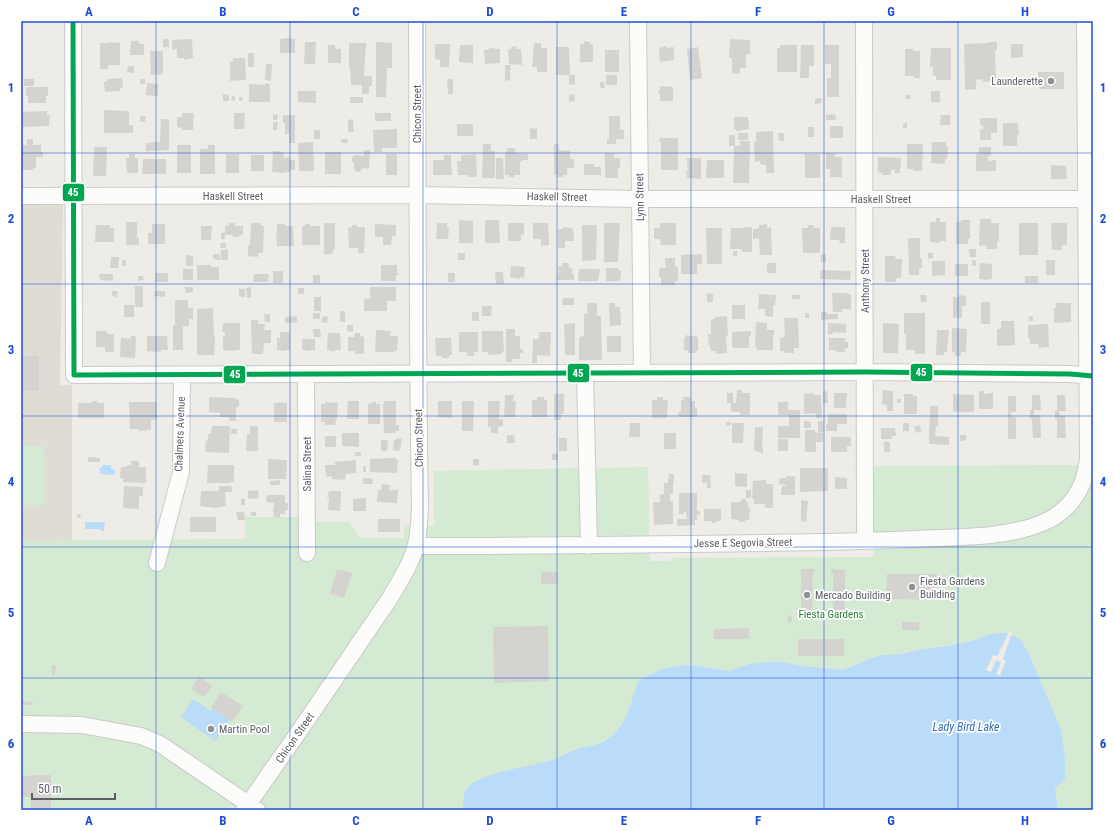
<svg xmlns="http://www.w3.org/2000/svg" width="1114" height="831" font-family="'Roboto Condensed',sans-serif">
  <rect width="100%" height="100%" fill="#edece7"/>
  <path fill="#dedcd5" d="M21 205H63L60 385H72V540L21 542Z"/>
  <path fill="#d4ead2" d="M21 446H44L45 505H21Z
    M1093 465V810H1058L1055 788 1065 779V758L1061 730 1029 654 991 634 971 641 948 646 921 649 902 654 882 655 855 664 843 670 803 666 783 662 749 664 729 671 699 666 683 665 662 669 639 680 626 717 619 729 608 739 592 746 574 750 551 761 496 774 463 799V810H21V542L66 540 245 539V517H294L317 522H349L361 538H404V525L434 526V471L648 467 650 561H670L671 558 874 557 873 466Z"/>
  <path fill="#bbdcf8" d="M102 465H111V469H115V475L100 474V468H102Z
    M85 522H105L104 531H101V529H85Z
    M1007 633 1020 639 1029 654 1061 730 1065 758V779L1055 788 1058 810H463C463 802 463 793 468 787 480 773 531 766 549 761 558 759 566 753 574 750 585 746 599 746 609 738 629 724 630 700 639 680L662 669 683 665 699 666 729 671 749 664 770 662H783L803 666 843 670 866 660 882 655 902 654 921 649 948 646 971 641 991 634Z
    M193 699 211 711 219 701 235 712 215 741 181 717Z"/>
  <path fill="#edece7" d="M1009 632 1012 633 1003 659 1006 661 1000 676 996 674 1001 662 996 660 991 672 986 670 993 655 997 656Z"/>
  <path fill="#d4d3d0" d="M284 38 295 39V53H280V39H284Z
    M163 39H169V47H163Z
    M192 39 193 58 185 60 184 58H177V49L172 50V40Z
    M730 39 750 40V54H746V68H740L739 74 732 73V58H729Z
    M131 41H139V44H144V55H130Z
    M584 41 590 42V44H593V62H580V44H584Z
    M110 42 120 43V65H108V69H100V43H110Z
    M305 42H316L315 64H304Z
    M376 42 392 43V68H387L386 97H376Z
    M988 42H997V50H995L996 79 993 80V81L983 82V79L976 80V89L965 90 964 44 988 43Z
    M349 43H366L364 76H372V86H369V94H362V85H351L350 68H349Z
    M534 43H541V48H547V72H537V67H532Z
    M435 44H450L449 67H440V60L435 59Z
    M1011 44H1023V57L1011 58Z
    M328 45H335V49H341V63H328Z
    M460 45H473V63L459 62Z
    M780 45H797V72H777V48H780Z
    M801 45H814V66H809V78H800Z
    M825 45H839V97H827V78H831V64H825Z
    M516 46 517 49H521L522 65 509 64 508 50 511 49V47Z
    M664 46H667V48L674 47V60L660 62 659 48 664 47Z
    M556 47H569L570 75H556Z
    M698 47 702 78 690 80 687 49Z
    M489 48 500 49V63L485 64 484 50H489Z
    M931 48H951V80H936V76H933V67H930Z
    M905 49H913V51H920V78H914V76H905Z
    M605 50H619V72H605Z
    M150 51H163V74L151 75Z
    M248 53H254V67H248Z
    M233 58H245L246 80 230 81V62L233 61Z
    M266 64H272L271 81 265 80Z
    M505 65H511L510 68H512L510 70V80L505 81Z
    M128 66H134V73L127 72Z
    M1038 72H1064V89H1039Z
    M569 75H575V84L569 85Z
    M606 75H617V85H606Z
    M122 78 123 87 120 88V91L105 92 104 82H107V79Z
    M24 79H34V86H24Z
    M140 79H145V84H140Z
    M447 79H453V94H448Z
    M600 82H604L605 88H600Z
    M147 83 158 84V96L146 95Z
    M265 83 270 84V102H249V84L265 85Z
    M660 86 673 87V101H660V94H658Z
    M28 87H48V96H46V103H28V96H26V88Z
    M298 91H316V103L298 102Z
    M931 91H940V102H931Z
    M223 94 229 95V101H223Z
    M574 94 575 101 569 102V95Z
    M905 95H910V99H906Z
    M232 96H235V101L231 100Z
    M239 97H243L242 101H239Z
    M350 97H363V103H350Z
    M821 98 822 103 815 104V99Z
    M104 110 129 111V125H133V133H104Z
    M47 111V115H50L49 126 21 127V112Z
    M182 113H194L193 130H182V128L177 127V117H182Z
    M234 113H245L244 129H234Z
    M375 113H391V121H375Z
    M273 114 278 115 277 120H273Z
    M835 114 836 120H826V115Z
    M283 115H295V143H289V134H285V123H283Z
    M941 115H950V125H940Z
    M140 116H146L145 122H140Z
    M609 116H620V130H624V139H616V144H607V139H609Z
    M734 117H748L749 129 736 131V129H734Z
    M980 118H997V133H991V140H980V129H983V125H980Z
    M161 119H169V150L146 151V143L160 142Z
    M353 119 354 132H348V120Z
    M273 122H278L277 130H273Z
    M907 123V128L903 129V124Z
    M1003 123H1018L1019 135H1017V146H1003Z
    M457 124H473V136H457Z
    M830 126H843V138H830Z
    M808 127H814V137H808Z
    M530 128 537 129V139H530Z
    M397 129V148H382V152H374L373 130Z
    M314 130H320V139H314Z
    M773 131 774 173H766V165L760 164V161L755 162 754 142 756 141V132Z
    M738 133H748V140H738Z
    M778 133H784V141H779Z
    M729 135H735V146H729Z
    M660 138H678V170H661V142H659Z
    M27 139H33V145H41V152H43V157H36V168H33V170H21V145H27Z
    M341 139H348L347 143H341Z
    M740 141H750L749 183H733L734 146H740Z
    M313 142 314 171H299L298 143Z
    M932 142H946V147H948L947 159H945V164L931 163Z
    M483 144H491V151H495V178H482Z
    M554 144H559V150L570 151V159H574V168H567V175H563L562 177H557V175H554Z
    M907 144H923L922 171H913V169H907Z
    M177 145H191V173H177Z
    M208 145H215V174H200V149H208Z
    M94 147H107L106 176H93Z
    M979 147H991V156H988V161L996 160V171H976V154H979Z
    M507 148H515V153L528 154V160H522V161H520V175H514V177H509V175H505V153H507Z
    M364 150H370L369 169 363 168 360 172H356L354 169V163L352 161V157L355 155 364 156Z
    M273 151H281V152H283L284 158 290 157V160H295V170H290V172H285V173L272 172Z
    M325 152H341V174H325Z
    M605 153H614V158H620V168H618V178H605Z
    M826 153H835V157H842V177H830V169H826Z
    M129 154H135V158H138V173H127L126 158H129Z
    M226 154H239V173H226Z
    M386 154H397V175H386Z
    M476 154 477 175H476V177H468V175H458L457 161H461V155Z
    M805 154H820V178H805Z
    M251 155H264V171H251Z
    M444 155H451L452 175H433V160H444Z
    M878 157 901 158 900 173H895V170H891V175H882V173L878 172Z
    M496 158H503L504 179H496Z
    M687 158H701V179L687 178 686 171H688Z
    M143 159H166V174H142Z
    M707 160H724V178H706Z
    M584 164H594V167H601V175H584Z
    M1051 165 1066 166 1067 179H1051Z
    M936 218H940V222H946V241H940V243L930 242V222H936Z
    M980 219H991V223H999V241H997V249H986V245L979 246Z
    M459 220 473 221V243H459Z
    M486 220H499L500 243H485V221Z
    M961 220H970V239H968V244H956V222H961Z
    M126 222H137V238H139V245H126Z
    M229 223H235V226H243V235H239V237H233V235H225V239H221V233L225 232V225L229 226Z
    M251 223H261V226H264L263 253H258V257L248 256V245H250Z
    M324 223H335V249H333V254H324Z
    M437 223H447V227H449L448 239H436Z
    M508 223H524V235H521V241H508Z
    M533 223H548L549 245 541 246V239H533Z
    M604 223H620L618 262H604Z
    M660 223H676V245H661L660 239H654V228H660Z
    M1019 223H1038V255H1019Z
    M1051 223H1067V245H1062V250H1052Z
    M152 224H165V244H148V233H152Z
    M277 224H285V226H293L294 246H277L276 234H277Z
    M305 224H310V226H320V245H302V226H305Z
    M375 224 396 225V236H392L391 245H383V237H375Z
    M767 224V228L771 227 772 255H760L759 238 753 239V229L759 228V225Z
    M96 225H110V228H114V242H95Z
    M352 225H357V227H365L364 253H358V248H349L348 228 352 227Z
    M582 225H597L596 260 582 261Z
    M808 225H813L814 228H820V253H803L802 228H808Z
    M201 226H212L211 240H201Z
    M563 227 573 228 574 241H565V248H558V229H563Z
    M745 227H752V252H742V249H730L731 228H745Z
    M831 227H845V243H839L840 240H830Z
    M706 228H722V264H707Z
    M908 238H920V258H922V268H919V275H909Z
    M221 243H226V248H220Z
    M228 249V260H221V250Z
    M969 249H976V257H970Z
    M733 251H737V256H733Z
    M458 253H465V260H458Z
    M928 253H933V258L928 259Z
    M213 254H220V260L213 259Z
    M702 254V264H697V274H681V255Z
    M821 254H826V262H821Z
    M187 255 193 256V266H186V256Z
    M885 256H895L896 259H902L901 278H896V282H885Z
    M111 257H119L118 268H110Z
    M665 258H675V267H678V281H675V285H661V277H659V270L660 268H666Z
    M122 260H126V266H122Z
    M972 260H976V266H972Z
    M1046 260H1055V275H1046Z
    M932 261H945V275L932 276Z
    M562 263H569V268H572V274H574V280H557V273H559L558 267 562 266Z
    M767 263H776V273H767Z
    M980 263 992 264V279L983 280V279H979Z
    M955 264H968V276H955Z
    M197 265H211V267H219V280H197Z
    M381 265H397V273H398L399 275H396V281H381Z
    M511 266 525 267 524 278 520 277V279L510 277Z
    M606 268H619V271H621L620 281H606Z
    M183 269H193V280H183Z
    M579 269H600L598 281H578Z
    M821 270 851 271 850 280 820 279Z
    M273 271H283V283H273Z
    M495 272H503L504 284H496Z
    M155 273H168V282H155Z
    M448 273H455V282H448Z
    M99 274H113V281L100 280Z
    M254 274H269L268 282H253Z
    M313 275H320V283H313Z
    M138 276H143L144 280 138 281Z
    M1025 276H1038V283H1025Z
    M135 286H143V307H135Z
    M185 287H193V292L186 293Z
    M251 287V298H247L246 288Z
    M370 287H396V301H387V311H364V298L370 299Z
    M298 288H304V294H298Z
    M239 289H245V297H239Z
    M112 291H118L117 297 112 296Z
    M155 291H165V297L154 296Z
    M707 293 713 294V302H707Z
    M832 293H847V294H851V309H842V312H833Z
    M759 294 776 295 775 305H773V317L765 316V309H758Z
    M792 295H800V299H792Z
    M920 295H926L927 302H921Z
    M958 295 966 296V306H962V318H953V297H958Z
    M314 297H321V311H314Z
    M563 298H574V305H562Z
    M175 300H188V308H193V319H189V326H183V350H173V325H175Z
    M981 302H990V324H981Z
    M587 303H597V316H601L602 360H579V337L584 336V314H588Z
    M609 303H615V307H620L621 325 610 326Z
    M1056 303H1071V322L1054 323V308H1056Z
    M124 305H134V317H124Z
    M732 305H745V319H732Z
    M482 306H492L491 316H482Z
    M213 308 214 336H215L214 355H197V309Z
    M340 311H345V322H340Z
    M472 312H479V321H472Z
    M821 312H827V314H838V319L821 320Z
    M313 313H320V319H313Z
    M805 313H809V318H805Z
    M904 313H925V354H915V350H906V334H904Z
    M264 314H270V322H265Z
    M297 316V322L285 323V317Z
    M323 316 328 317 327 323 321 322Z
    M727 316 728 336H726L727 353 716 354 715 351H711L710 346H709L708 334H711V319H715V317Z
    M1029 316H1033V321H1029Z
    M784 318H798L799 348H794V353H785V351H780V338L785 337Z
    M251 320H258V324H265L264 330H271V343H264L263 354H252Z
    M1001 321H1014L1015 345 997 346V329H1001Z
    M756 322 767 323V330H774V335H773V350H757V347H755Z
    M223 323H240V350H235V351L223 350V337H225V332H222Z
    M575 323V355H565L564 324Z
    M828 323 846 324V333L833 332V334H828Z
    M883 323 899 324 898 353H883Z
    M1048 324 1049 347 1039 348 1038 344H1030V338L1028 339V325Z
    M347 325H353V332L347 331Z
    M952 328 967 329 966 352H961V356H955V352H952Z
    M313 329H320L321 337H314Z
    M506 329H515V336H520V349H523V353H520V359H512V362H506Z
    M376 330 391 331 390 336H398L397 351H394V352H375Z
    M937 330H949L947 352H944V355H936Z
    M96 331H107V334H114V352H105V347H96Z
    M482 331H503L504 352H502V354L488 355V352H482Z
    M751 331V336H749V348H734V347H732V332Z
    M280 332H290V350H285V351L277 350V338H280Z
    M459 332H478V352H474V356H467V352H459Z
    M539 332H551L550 356 537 355V363H532L533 339H539Z
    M328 333H340L341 350H335V352L327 350Z
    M355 333H360V336L364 337V354H355V351H348V337H354Z
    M686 335 698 337V351H695V353H688V350H684V337H686Z
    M131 336H135L136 338 135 358 120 357 121 338 131 339Z
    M147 336H167L168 350H161V352L147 351Z
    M607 336H621V352H607Z
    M435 338H451L452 355H449V358H442V356H436Z
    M829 338H845V342H848V348H845V352H836V350H829Z
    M302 339H315V350L306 351 305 350H302Z
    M21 356H39V391H21Z
    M737 390H742V393H750V415H740V412H731V403H727V393H733V403H736Z
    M883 390 893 391V411H887V405L882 404Z
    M827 391 828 403H823V392Z
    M979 391H984V394L993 393V409H979Z
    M814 393V395H821L822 418H816V413L804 414V394Z
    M834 393H847L846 408H834Z
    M554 394H564V414H561V420H555L554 419Z
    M904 394H913V396H917V414H904Z
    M953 394 974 395V412H953Z
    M505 395H514L513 401H516L515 417H504Z
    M1032 395H1040L1041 410H1034V415H1040L1041 438H1033L1032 419H1030V410H1032Z
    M1057 395H1065L1066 411H1059L1060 416H1065L1066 438H1057V419H1055V411H1057Z
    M1008 396H1016V412H1011V417H1016V439H1008Z
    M209 397 236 398V400H239V407H236V421H229V417H220V413L209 412Z
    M537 397H544V400H547V417H532V400H537Z
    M657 397H663V400H668L667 418H652V400H657Z
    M683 397H691V401H695V408L697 407V417H681V416H678V412H681V400H684Z
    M897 399H901V403H897Z
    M92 401H97V403H104V418H78V403H92Z
    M348 401H359V419H347Z
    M384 401H396V425H399V431H396V433H384L383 404H384Z
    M438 401H452V418L438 417Z
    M462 401H474L473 431H462Z
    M488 401H500L499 419H503V426L498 427V433H491V427H488Z
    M129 402H157V419L151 420V430L138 431V429H130Z
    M279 402 287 403V422H274V403H279Z
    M325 402 338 403 337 419 336 420 335 425H325V422H321V404H325Z
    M372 402H376V404H380V424H368V404H372Z
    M778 402H788V410H800V438H778V426H789V415H778Z
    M930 406H938V427L936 426 935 436 949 437V445L929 444Z
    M828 414H847V424H837V431H826V424H828Z
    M804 421 811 422V428H804Z
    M818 421H823L824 432 818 433Z
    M726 422H731V425L726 426Z
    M630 423H640V437H629Z
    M732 423H744L743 443H732Z
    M903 423H909V431H903Z
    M919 425 922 431 916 433 914 427Z
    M212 426H230L229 453 205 452 206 440 208 441V434H211Z
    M250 426H258V451H246L247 434H250Z
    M755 427H763L762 447H763V453L754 451Z
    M881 428H895L896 436H892V439H881Z
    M231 429H237V434H231Z
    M805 430H815V433H823V442H816V452H805Z
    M342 433H359V447L342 446Z
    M664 433H676V449H664Z
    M507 435H514L515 443H507Z
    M960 435H966V440L960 441Z
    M325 436H336V447H325Z
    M831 437H851V446H847V452H831Z
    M396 438 402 439 400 451 393 450 394 440H396Z
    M559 438H567V451H559Z
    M778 439H788V451H778Z
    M381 440H388L387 451H381Z
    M884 442H890V452H884Z
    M355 452H361V456H355Z
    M552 454H558V460H552Z
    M88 457 100 458V462H88Z
    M393 458H396V460H398L397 473 370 472V459Z
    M268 459 287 460 286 479H268Z
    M473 459H479V465L473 466Z
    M356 460V473L346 474 345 480 332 479V476L326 477 325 465H335V462Z
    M131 461H139V467H146V483L123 482V478H120L121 467H126L127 465H131Z
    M208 465H234V482H230V483H207Z
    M363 466H366V472H363Z
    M800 468H828V491L800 492Z
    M735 473 747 474V487L735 486Z
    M669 474H674V482H673V494H670V501H673V524L654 525 653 502H660V494H664V483H668Z
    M702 475H710L711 488H707V483H702Z
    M786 476H795V495H781L782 486H786V485L779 484 780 478H786Z
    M835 477 847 478V489H835Z
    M363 478H372L373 484H363Z
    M280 480V485H270V481Z
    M766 480V484H773V508H765V504H754V499H752L753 481Z
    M382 484 390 485 389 490H398L397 503 377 502 378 490H381Z
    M124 486 143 487V496H139V509L123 508Z
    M219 486H232V492H225L226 506 215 508 200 506 201 491H219Z
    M258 490 259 498 248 499V491Z
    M746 490H751V498H746Z
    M329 491H341L340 511 328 510 329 498H327Z
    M679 493H697V511H700V515H697V520H695V525L677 526V519H687L686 512H684V514H679Z
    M267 495H285V503H288V510H285V514H280V517H274L273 509 274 508V503L266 502Z
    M366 498V511H353V499Z
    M241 499H245V505H241Z
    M741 499H746V502H748V507L750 508 749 520H745V522H739V520L731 519V502H741Z
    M801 500 808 501 806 522 801 521Z
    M704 509H721V521H716V523H712V521H704Z
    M238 512H244L245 520H238L236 513Z
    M251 512H256V516H251Z
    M77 514H80L81 518H77Z
    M190 517H216V532H190Z
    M378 519H400V532H378Z
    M337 569 352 573 344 598 330 594Z
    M801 569H815L814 573H813L812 618H801Z
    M831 569 845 570V618H833V573H831Z
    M541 572H558V584H541Z
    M887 574H937V600L886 599Z
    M791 615 792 622H788V616Z
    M902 622H919V630H902Z
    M548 626 549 681 494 683 493 627Z
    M749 628V639H714V629Z
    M798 639H844V656H798Z
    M52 665H56L55 675H52Z
    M199 676 212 686 204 697 191 689Z
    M221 692 243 706 232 722 211 707Z
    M21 701 33 702V705H21Z
    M30 775H51V810H31V797H21V776H30Z"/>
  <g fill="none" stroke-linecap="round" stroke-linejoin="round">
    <defs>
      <path id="minor" d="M73 21 74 375 865 372 1070 374 1093 376
        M638 21 642 373
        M864 21 865 541
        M21 196 417 195 640 199H1093
        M585 373 589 546
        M306 374 307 553
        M416 546C553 546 689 544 826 542 863 541 900 540 937 538 969 537 1012 536 1042 523 1060 516 1074 502 1082 484 1085 477 1086 468 1088 460L1085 21
        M157 563 181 472 182 375
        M21 724 82 725 141 736 160 744 257 810
        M244 810 298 733 388 601C398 584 411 565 416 545 419 533 419 520 420 508 417 345 418 183 417 21"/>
    </defs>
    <use href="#minor" stroke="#cacac9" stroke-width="18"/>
    <use href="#minor" stroke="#fcfcfb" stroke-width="16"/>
    <defs>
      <path id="bus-1" d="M73 21 74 375 865 372 1070 374 1093 376"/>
    </defs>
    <use href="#bus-1" stroke="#fff" stroke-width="8"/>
    <use href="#bus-1" stroke="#00a651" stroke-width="5"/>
  </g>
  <path fill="none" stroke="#1d4ed8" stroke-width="1" stroke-opacity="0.55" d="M156 21V810M290 21V810M423 21V810M557 21V810M691 21V810M824 21V810M958 21V810M21 153H1093M21 284H1093M21 416H1093M21 547H1093M21 678H1093"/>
  <g fill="#8f9193" stroke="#fff" stroke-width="1.5">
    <circle cx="1051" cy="81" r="4"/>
    <circle cx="912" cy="587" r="4"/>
    <circle cx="807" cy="595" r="4"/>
    <circle cx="211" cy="729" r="4"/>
  </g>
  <g text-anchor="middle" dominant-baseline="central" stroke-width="3.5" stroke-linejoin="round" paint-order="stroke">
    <g font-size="11" fill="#5c6066" stroke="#fff" text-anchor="start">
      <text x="1043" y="81" text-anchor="end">Launderette</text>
      <text x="920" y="581">Fiesta Gardens<tspan x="920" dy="13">Building</tspan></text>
      <text x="815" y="595">Mercado Building</text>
      <text x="219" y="729">Martin Pool</text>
    </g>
    <g font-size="11" fill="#5c6066" stroke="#fff">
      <text transform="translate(417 114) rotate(-90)">Chicon Street</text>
      <text x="233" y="196">Haskell Street</text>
      <text transform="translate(557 197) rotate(1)">Haskell Street</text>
      <text transform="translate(640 197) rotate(-91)">Lynn Street</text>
      <text x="881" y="199">Haskell Street</text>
      <text transform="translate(865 281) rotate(-90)">Anthony Street</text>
      <text transform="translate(180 434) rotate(-88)">Chalmers Avenue</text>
      <text transform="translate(419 438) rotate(-91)">Chicon Street</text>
      <text transform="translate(307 464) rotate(-90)">Salina Street</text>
      <text transform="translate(743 543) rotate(-1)">Jesse E Segovia Street</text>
      <text transform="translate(295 738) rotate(-55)">Chicon Street</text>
    </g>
    <g font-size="11" fill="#2f8235" stroke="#fff">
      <text x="831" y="614">Fiesta Gardens</text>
    </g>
    <g font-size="12" font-style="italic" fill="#3a74b8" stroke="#fff">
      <text x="966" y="727">Lady Bird Lake</text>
    </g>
  </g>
  <g stroke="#fff" stroke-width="1.5">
    <rect x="62" y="183" width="23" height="19" rx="4" fill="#00a651"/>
    <rect x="910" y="363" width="23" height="19" rx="4" fill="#00a651"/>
    <rect x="567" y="363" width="23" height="20" rx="4" fill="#00a651"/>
    <rect x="223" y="365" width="23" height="19" rx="4" fill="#00a651"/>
  </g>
  <g font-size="11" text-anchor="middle" font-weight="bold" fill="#fff">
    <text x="73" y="196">45</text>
    <text x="921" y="376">45</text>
    <text x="578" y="377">45</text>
    <text x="235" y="378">45</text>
  </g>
  <rect width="1114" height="831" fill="none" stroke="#ffffff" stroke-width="44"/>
  <path d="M32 793v6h83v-6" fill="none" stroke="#5c6066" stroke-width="2"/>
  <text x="38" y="793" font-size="12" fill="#5c6066" stroke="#ffffff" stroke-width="3" paint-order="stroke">50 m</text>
  <rect x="22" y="22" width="1070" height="787" fill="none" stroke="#1d4ed8" stroke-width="1.5"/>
  <g font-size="13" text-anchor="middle" font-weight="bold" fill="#1d4ed8">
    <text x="89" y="16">A</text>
    <text x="223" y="16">B</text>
    <text x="356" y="16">C</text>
    <text x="490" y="16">D</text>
    <text x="624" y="16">E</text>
    <text x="758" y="16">F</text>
    <text x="891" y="16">G</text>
    <text x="1025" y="16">H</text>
    <text x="11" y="92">1</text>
    <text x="1103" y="92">1</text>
    <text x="11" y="223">2</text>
    <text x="1103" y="223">2</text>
    <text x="11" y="354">3</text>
    <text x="1103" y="354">3</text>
    <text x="11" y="486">4</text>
    <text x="1103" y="486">4</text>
    <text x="11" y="617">5</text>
    <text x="1103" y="617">5</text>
    <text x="11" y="748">6</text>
    <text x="1103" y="748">6</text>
    <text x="89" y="825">A</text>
    <text x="223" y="825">B</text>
    <text x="356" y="825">C</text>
    <text x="490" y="825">D</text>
    <text x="624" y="825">E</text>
    <text x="758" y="825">F</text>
    <text x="891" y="825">G</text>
    <text x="1025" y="825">H</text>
  </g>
</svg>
